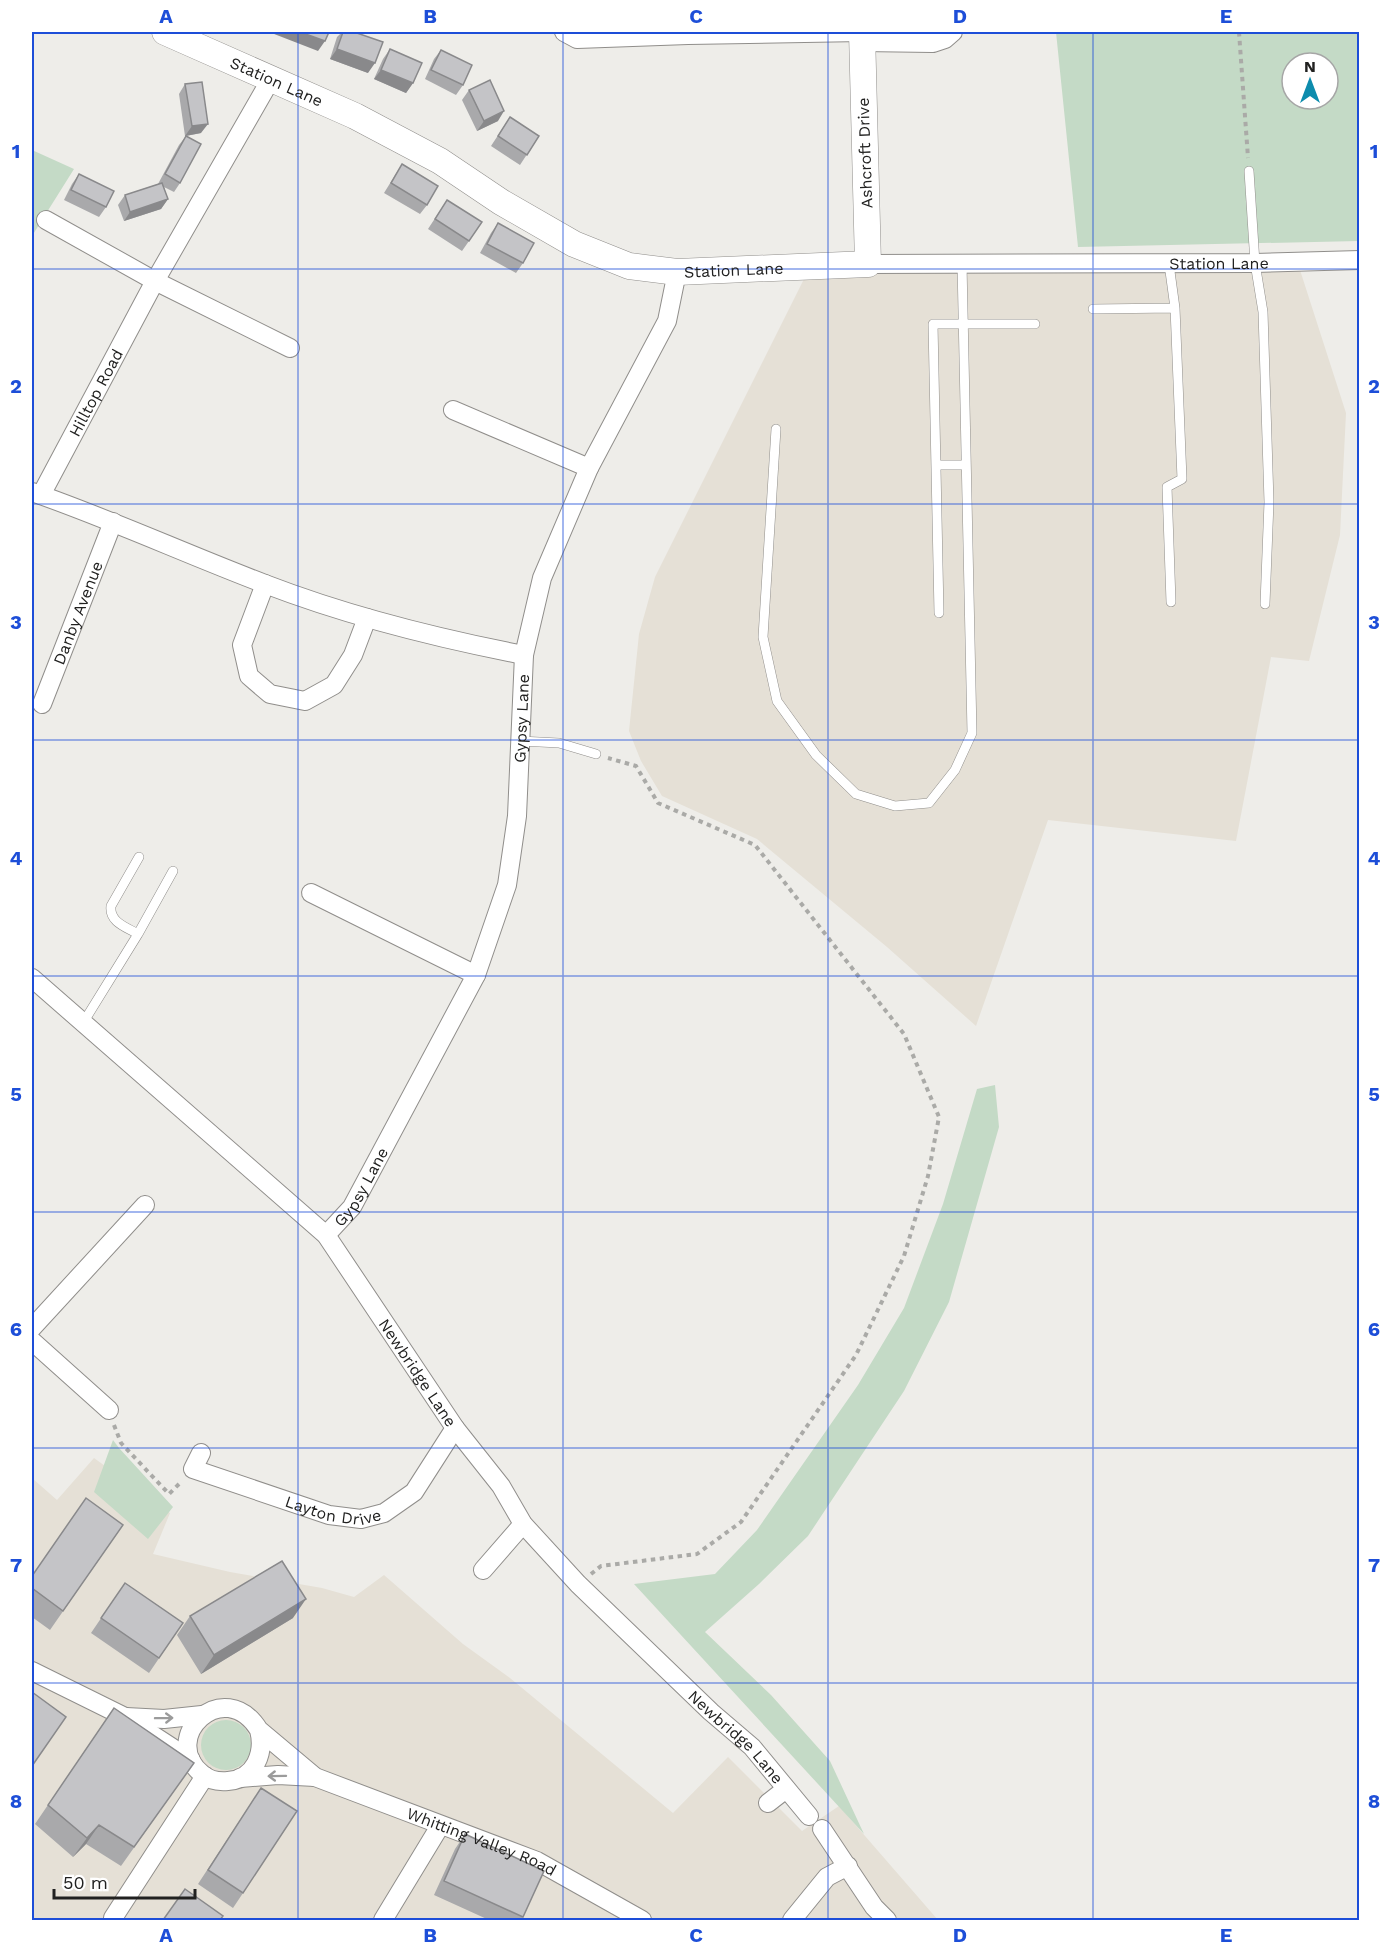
<svg xmlns="http://www.w3.org/2000/svg" width="1391" height="1952" font-family="'Work Sans',sans-serif">
  <rect width="100%" height="100%" fill="#eeede9"/>
  <path fill="#e5e0d6" d="M1300 270 1346 413 1340 535 1309 661 1271 657 1236 841 1048 820 976 1026 887 947 757 839 662 796 641 761 629 731 639 634 655 577 807 273Z
    M94 1458 170 1513 153 1554 230 1572 322 1588 354 1597 384 1575 463 1644 510 1678 673 1813 728 1757 802 1831 839 1806 938 1920H32V1478L57 1500Z"/>
  <path fill="#c4dac6" fill-rule="evenodd" d="M1056 32H1359V241L1078 247ZM1292 63H1328V99H1292Z
    M32 150 74 169 32 236Z
    M995 1085 999 1127 949 1302 904 1391 808 1536 759 1584 705 1632 771 1695 830 1761 864 1834 634 1584 715 1574 757 1530 858 1385 904 1308 943 1204 977 1089Z
    M113 1440 119 1448 173 1507 148 1539 94 1492Z
    M201 1745a25 25 0 1 1 50 0a25 25 0 1 1-50 0Z"/>
  <g fill="none" stroke-linecap="round" stroke-linejoin="round">
    <defs>
      <path id="lane" d="M1249 171 1255 263 1263 312 1269 502 1265 604
        M1169 264 1175 308 1182 479 1167 487 1171 602
        M1093 309 1175 308
        M776 429 763 637 777 701 816 755 856 794 895 806 929 803 955 770 972 733 962 264
        M936 465H966
        M939 613 933 324H1035
        M520 741 559 743 596 754
        M138 934 173 871
        M83 1023 138 934C126 927 109 922 111 906L139 857"/>
      <g id="street">
        <path d="M564 32 577 39 688 35 862 32"/>
        <path d="M862 42 933 43 945 39 953 32"/>
        <path d="M46 220 155 281 290 348"/>
        <path id="s1" d="M868 264 1255 263 1360 260"/>
        <path d="M453 410 589 468"/>
        <path d="M32 492C110 519 186 554 265 584 348 616 436 638 524 655"/>
        <path id="s2" d="M41 495 155 281 271 79"/>
        <path d="M265 584 242 645 249 676 270 694 305 701 334 685 353 655 367 618"/>
        <path id="s3" d="M42 704 113 522"/>
        <path d="M311 893 476 975"/>
        <path id="s4" d="M32 978 326 1235 455 1428 501 1486 523 1524 578 1584 711 1712 752 1747 809 1816"/>
        <path id="s5" d="M326 1235 352 1207 476 975 507 885 517 816 524 655 542 578 589 468 667 321 677 272"/>
        <path d="M32 1328 145 1205"/>
        <path d="M32 1341 109 1410"/>
        <path id="s6" d="M201 1453 193 1469 329 1515 361 1519 384 1513 414 1492 455 1428"/>
        <path d="M483 1570 523 1524"/>
        <path d="M32 1671 125 1717 191 1760"/>
        <path d="M126 1717 164 1719 202 1715"/>
        <path id="s7" d="M259 1730C265 1753 255 1779 228 1781 218 1782 209 1780 202 1774 158 1738 224 1674 259 1730L315 1777 537 1861 642 1920"/>
        <path d="M240 1778 278 1775 315 1777"/>
        <path d="M768 1803 786 1789"/>
        <path d="M822 1829 874 1907 887 1920"/>
        <path d="M113 1918 205 1776"/>
        <path d="M383 1920 440 1826"/>
        <path d="M792 1920 827 1877 848 1866"/>
      </g>
      <g id="secondary">
        <path id="s8" d="M165 32 355 116 440 161 501 202 574 244 629 266 677 272 868 264 862 32"/>
      </g>
    </defs>
    <use href="#lane" stroke="#908e8b" stroke-width="10"/>
    <use href="#street" stroke="#908e8b" stroke-width="20"/>
    <use href="#secondary" stroke="#908e8b" stroke-width="27"/>
    <path stroke="#aaaaa7" stroke-width="4" stroke-dasharray="4.5 4.5" stroke-linecap="butt" d="M1239 32 1248 158
      M114 1425 121 1443 169 1494 181 1482
      M591 1574 601 1566 697 1554 741 1522 856 1355 904 1256 928 1176 939 1117 904 1034 755 845 658 803 636 766 608 758"/>
    <use href="#lane" stroke="#fff" stroke-width="9"/>
    <use href="#street" stroke="#fff" stroke-width="18"/>
    <use href="#secondary" stroke="#fff" stroke-width="26"/>
  </g>
  <path fill="#a9a9ab" d="M342 32H354L368 73 330 59 337 37Z
    M390 49 413 83 406 93 374 79 383 59Z
    M441 50 463 85 456 95 425 79 434 59Z
    M185 84 201 133 186 136 180 183 174 192 164 187 168 199 161 209 124 221 118 205 125 195 158 184 179 145 186 136H185L179 94Z
    M469 90 498 121 477 131 462 100Z
    M510 117 539 136 520 165 491 146Z
    M402 164 427 205 420 214 384 193Z
    M79 174 106 207 99 217 64 200 72 184Z
    M447 200 469 241 462 251 428 229Z
    M498 223 523 263 516 273 480 253 491 233Z
    M123 1525 50 1630 32 1617V1576Z
    M125 1583 183 1623 149 1673 91 1633Z
    M190 1616 293 1618 201 1674 177 1635Z
    M114 1708 194 1763 121 1866 86 1844 73 1857 35 1824Z
    M261 1788 243 1893 233 1908 198 1884Z
    M465 1834 523 1917 521 1920H489L434 1895 455 1849Z"/>
  <path fill="#89898b" d="M269 32H300L325 41 318 51Z
    M337 49 375 63 368 73 330 59Z
    M381 70 413 83 406 93 374 79Z
    M504 111 498 121 477 131 484 121Z
    M208 124 201 133 185 136 192 126Z
    M168 199 161 209 124 221 130 212Z
    M306 1599 293 1618 201 1674 214 1655Z
    M99 1825 86 1844 73 1857 87 1838Z"/>
  <path fill="#c4c4c7" stroke="#89898b" stroke-width="1.5" d="M300 32H329L325 41Z
    M343 32H354L383 42 375 63 337 49Z
    M390 49 422 63 413 83 381 70Z
    M441 50 472 65 463 85 431 70Z
    M490 80 504 111 484 121 469 90Z
    M202 82 208 124 192 126 185 84Z
    M510 117 539 136 527 155 498 136Z
    M186 136 201 144 180 183 165 174Z
    M402 164 438 186 427 205 391 183Z
    M79 174 114 191 106 207 71 190Z
    M162 183 168 199 130 212 125 195Z
    M447 200 482 222 469 241 435 219Z
    M498 223 534 243 523 263 487 244Z
    M86 1498 123 1525 63 1611 32 1588V1576Z
    M282 1561 306 1599 214 1655 190 1616Z
    M125 1583 183 1623 159 1658 101 1618Z
    M32 1692 66 1717 32 1766Z
    M114 1708 194 1763 134 1847 99 1825 87 1838 48 1805Z
    M261 1788 297 1811 243 1893 208 1870Z
    M465 1834 544 1871 523 1917 444 1881Z
    M185 1889 223 1916 220 1920H163Z"/>
  <defs><path id="oneway-shaft" d="M-6 0H5M1.5-3L5.5 0L1.5 3" fill="none" stroke-width="1.6" stroke-linecap="round" stroke-linejoin="round" transform="scale(1.5)"/></defs>
  <g stroke="#9b9b9b">
    <use href="#oneway-shaft" transform="translate(164 1718) rotate(-1)"/>
    <use href="#oneway-shaft" transform="translate(277 1776) rotate(179)"/>
  </g>
  <path fill="none" stroke="#1d4ed8" stroke-width="1.5" stroke-opacity="0.55" d="M298 32V1920M563 32V1920M828 32V1920M1093 32V1920M32 269H1360M32 504H1360M32 740H1360M32 976H1360M32 1212H1360M32 1448H1360M32 1683H1360"/>
  <g text-anchor="middle" dominant-baseline="central" stroke-width="5" stroke-linejoin="round" paint-order="stroke">
    <g font-size="16" fill="#212120" stroke="#fff">
      <text stroke="none"><textPath href="#s8" startOffset="122">Station Lane</textPath></text>
      <text transform="translate(865 153) rotate(-92)">Ashcroft Drive</text>
      <text stroke="none"><textPath href="#s1" startOffset="351">Station Lane</textPath></text>
      <text stroke="none"><textPath href="#s8" startOffset="626">Station Lane</textPath></text>
      <text stroke="none"><textPath href="#s2" startOffset="116">Hilltop Road</textPath></text>
      <text stroke="none"><textPath href="#s3" startOffset="98">Danby Avenue</textPath></text>
      <text stroke="none"><textPath href="#s5" startOffset="564">Gypsy Lane</textPath></text>
      <text stroke="none"><textPath href="#s5" startOffset="60">Gypsy Lane</textPath></text>
      <text stroke="none"><textPath href="#s4" startOffset="556">Newbridge Lane</textPath></text>
      <text stroke="none"><textPath href="#s6" startOffset="165">Layton Drive</textPath></text>
      <text stroke="none"><textPath href="#s4" startOffset="1042">Newbridge Lane</textPath></text>
      <text stroke="none"><textPath href="#s7" startOffset="482">Whitting Valley Road</textPath></text>
    </g>
  </g>
  <rect width="1391" height="1952" fill="none" stroke="#ffffff" stroke-width="66"/>
  <g transform="translate(1310 81)"><circle r="28" fill="#ffffff" stroke="#a6a6a6" stroke-width="1.5"/>
  <path d="M0-4.5L10 22L0 15L-10 22Z" fill="#0d8cad"/>
  <text y="-9" font-size="16" font-weight="bold" text-anchor="middle" fill="#212120">N</text>
  </g>
  <path d="M54 1889v9h141v-9" fill="none" stroke="#212120" stroke-width="3"/>
  <text x="63" y="1889" font-size="18" fill="#212120" stroke="#ffffff" stroke-width="4.5" paint-order="stroke">50 m</text>
  <rect x="33" y="33" width="1325" height="1886" fill="none" stroke="#1d4ed8" stroke-width="2"/>
  <g font-size="20" text-anchor="middle" font-weight="bold" fill="#1d4ed8">
    <text x="166" y="23">A</text>
    <text x="430" y="23">B</text>
    <text x="696" y="23">C</text>
    <text x="960" y="23">D</text>
    <text x="1226" y="23">E</text>
    <text x="16" y="158">1</text>
    <text x="1374" y="158">1</text>
    <text x="16" y="393">2</text>
    <text x="1374" y="393">2</text>
    <text x="16" y="629">3</text>
    <text x="1374" y="629">3</text>
    <text x="16" y="865">4</text>
    <text x="1374" y="865">4</text>
    <text x="16" y="1101">5</text>
    <text x="1374" y="1101">5</text>
    <text x="16" y="1336">6</text>
    <text x="1374" y="1336">6</text>
    <text x="16" y="1572">7</text>
    <text x="1374" y="1572">7</text>
    <text x="16" y="1808">8</text>
    <text x="1374" y="1808">8</text>
    <text x="166" y="1942">A</text>
    <text x="430" y="1942">B</text>
    <text x="696" y="1942">C</text>
    <text x="960" y="1942">D</text>
    <text x="1226" y="1942">E</text>
  </g>
</svg>
